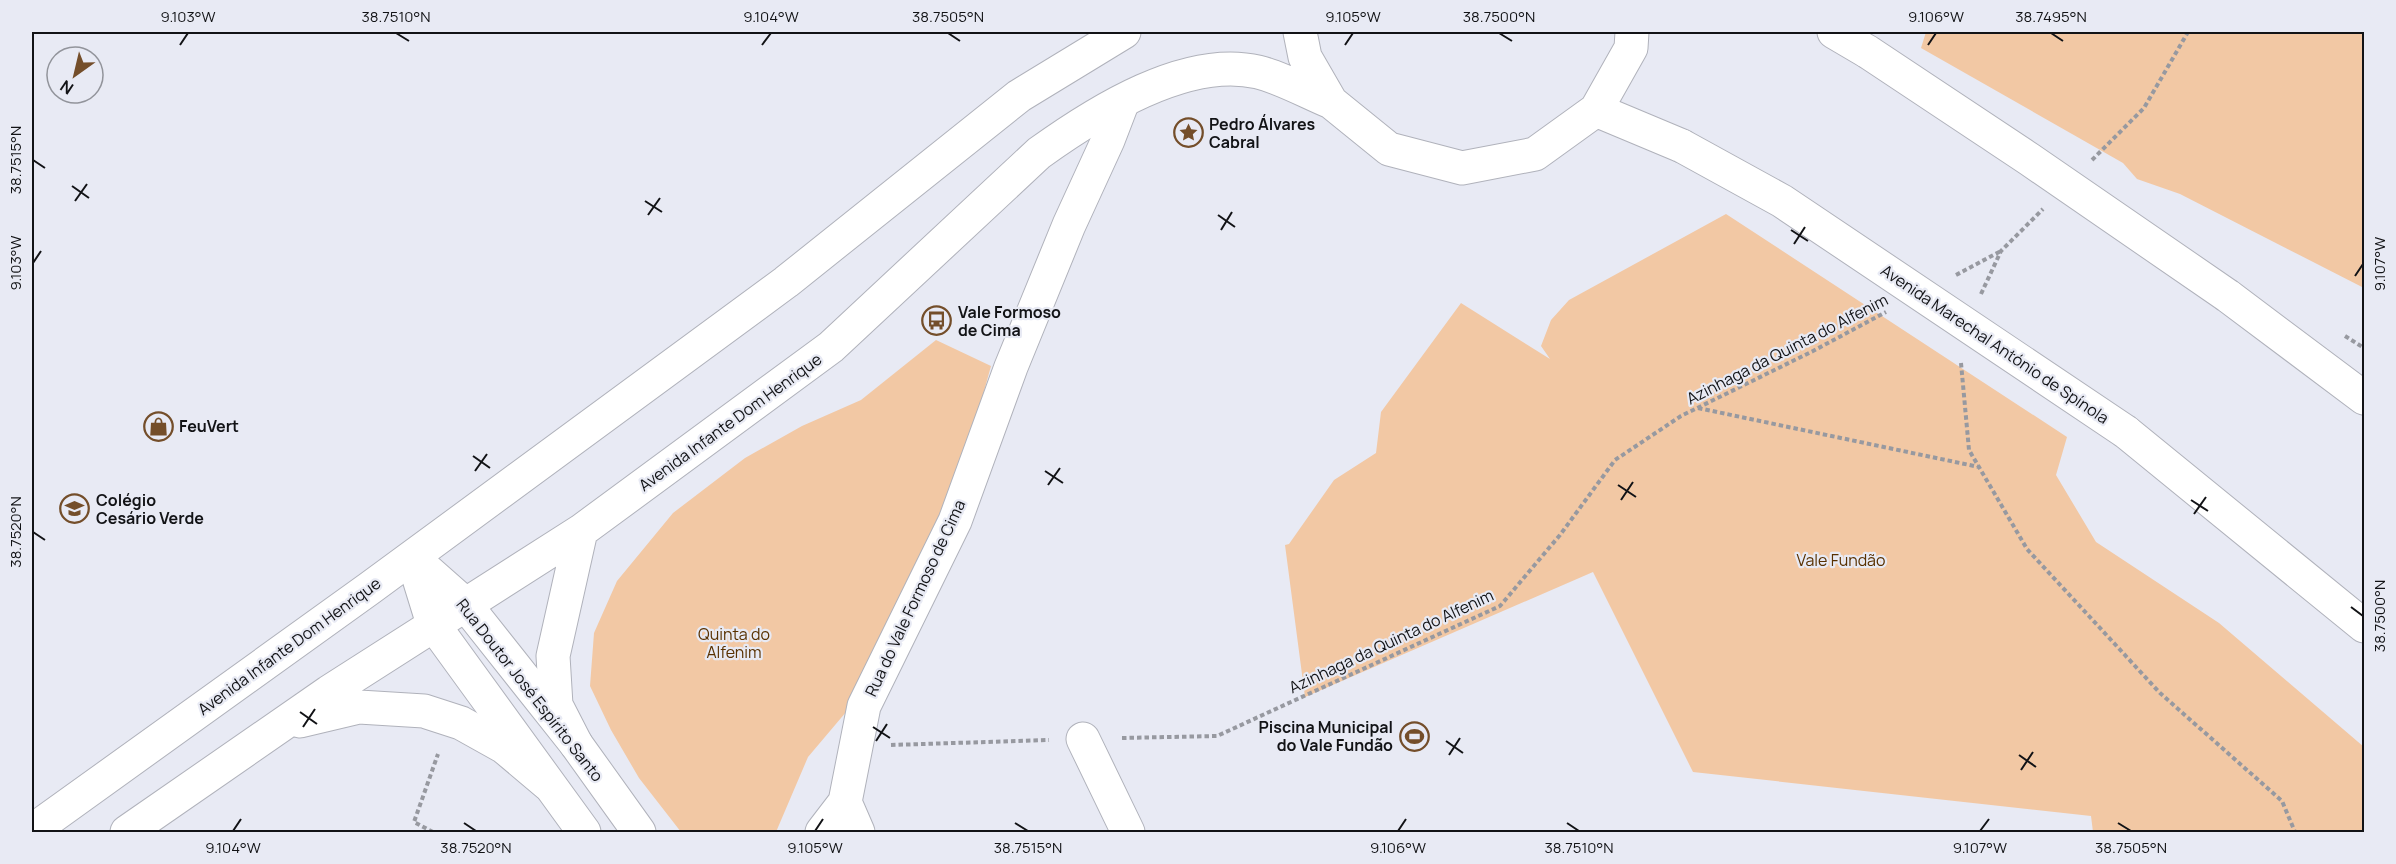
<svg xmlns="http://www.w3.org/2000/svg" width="2396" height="864" font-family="Manrope,sans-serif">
  <rect width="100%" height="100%" fill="#e8eaf4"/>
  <path fill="#f2c8a4" d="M1926 32H2364V288L2180 194 2137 179 2123 163 1921 48Z
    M1726 214 2067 437 2056 475 2096 542 2219 623 2364 747V832H2093L2091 816 1693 772 1593 572 1305 697 1285 545 1289 544 1334 480 1376 453 1381 412 1461 303 1550 359 1541 346 1551 320 1569 300Z
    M936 340 991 366 976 420 926 549 852 705 808 757 776 832H681L639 778 611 730 590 686 594 633 617 581 673 513 745 458 802 426 861 400Z"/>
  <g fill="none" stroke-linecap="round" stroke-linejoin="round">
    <defs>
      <path id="minor" d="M413 558 465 604 576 744 639 832
        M413 559 433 624 584 832
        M1083 739 1128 832
        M822 832 845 802
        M858 832 845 802 864 706 955 521 1011 367 1069 225 1108 140 1123 101"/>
      <path id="highway" d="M1300 32 1305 57 1331 102 1389 149 1462 168 1535 154 1596 110 1631 48 1632 32
        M1834 32 1868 52
        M1596 110 1682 146
        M2228 296 2364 398
        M2126 432 2364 626
        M300 721 359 707 424 711 461 723 504 747 548 784
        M576 744 556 705 553 656 581 531
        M32 831 370 588 786 282 1019 96 1124 32
        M127 832 329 692 581 531 831 347 1039 153C1096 112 1186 55 1258 72 1280 77 1309 93 1331 102"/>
    </defs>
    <use href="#minor" stroke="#b0b2bb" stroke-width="35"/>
    <use href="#highway" stroke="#b0b2bb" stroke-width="35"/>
    <path stroke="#9799a0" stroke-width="4" stroke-dasharray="4.5 3" stroke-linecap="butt" d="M2092 160 2144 108 2188 32
      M1956 275 2001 251
      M1981 294 2001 251 2043 209
      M2345 336 2364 348
      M1961 363 1969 450 2027 549 2160 693 2282 801 2295 832
      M1698 408 1979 467
      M1122 738 1217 736 1500 606 1560 535 1615 460 1681 416 1813 351 1886 312
      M891 745 1049 740
      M433 832 414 822 438 754"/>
    <use href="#minor" stroke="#fff" stroke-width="33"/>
    <use href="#highway" stroke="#fff" stroke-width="33"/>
    <defs>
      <path id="highway-bridge" d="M1868 52 2029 159 2228 296
        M1682 146 1782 201 2126 432"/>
    </defs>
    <use href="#highway-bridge" stroke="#b0b2bb" stroke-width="35" stroke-linecap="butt"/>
    <use href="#highway-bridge" stroke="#fff" stroke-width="33"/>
  </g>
  <path fill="none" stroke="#121316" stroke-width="2" d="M396 33 409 41M948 33 960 41M1499 33 1512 41M2051 33 2063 41M180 45 188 33M762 45 771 33M1345 45 1353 33M1928 45 1936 33M33 160 45 168M72 186 89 198M75 201 87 184M645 201 662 212M648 215 660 198M1218 215 1235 227M1221 230 1232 212M1791 230 1808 241M1794 244 1805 227M33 263 41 251M2355 276 2363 264M473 456 490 468M475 471 487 454M1045 471 1063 483M1048 485 1060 468M1618 485 1636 497M1621 500 1633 482M2191 500 2208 511M2194 514 2206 497M33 532 45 540M2351 607 2363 616M300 712 317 724M303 727 315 709M873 727 890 738M876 741 887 724M1446 741 1463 753M1449 755 1460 738M2019 755 2036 767M2021 770 2033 752M464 823 476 831M1015 823 1028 831M1567 823 1579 831M2118 823 2131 831M233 831 241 819M815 831 823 819M1398 831 1406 819M1980 831 1989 819"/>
  <defs>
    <symbol id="sight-ring" viewBox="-11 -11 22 22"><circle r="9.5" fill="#e8eaf4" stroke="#744e2a" stroke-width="1.5"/><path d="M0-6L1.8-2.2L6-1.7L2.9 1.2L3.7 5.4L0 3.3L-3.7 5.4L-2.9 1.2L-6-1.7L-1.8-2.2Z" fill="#744e2a"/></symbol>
    <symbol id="bus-ring" viewBox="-11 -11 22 22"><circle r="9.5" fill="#e8eaf4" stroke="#744e2a" stroke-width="1.5"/><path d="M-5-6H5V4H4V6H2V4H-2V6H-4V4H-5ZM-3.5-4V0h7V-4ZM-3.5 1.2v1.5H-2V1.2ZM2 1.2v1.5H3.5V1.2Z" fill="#744e2a"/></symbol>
    <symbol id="shop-ring" viewBox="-11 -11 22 22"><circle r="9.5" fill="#e8eaf4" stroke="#744e2a" stroke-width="1.5"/><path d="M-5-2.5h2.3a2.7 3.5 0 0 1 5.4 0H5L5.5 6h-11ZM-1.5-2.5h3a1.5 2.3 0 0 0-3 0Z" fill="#744e2a"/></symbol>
    <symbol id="school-ring" viewBox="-11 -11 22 22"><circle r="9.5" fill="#e8eaf4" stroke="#744e2a" stroke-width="1.5"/><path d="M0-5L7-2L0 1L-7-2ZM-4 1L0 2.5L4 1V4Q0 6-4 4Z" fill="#744e2a"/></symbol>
    <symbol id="stadium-ring" viewBox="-11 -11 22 22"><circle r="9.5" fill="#e8eaf4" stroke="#744e2a" stroke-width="1.5"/><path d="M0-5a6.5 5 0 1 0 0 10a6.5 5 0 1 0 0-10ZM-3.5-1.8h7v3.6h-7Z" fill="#744e2a"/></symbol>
  </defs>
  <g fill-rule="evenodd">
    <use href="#sight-ring" x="1172" y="116" width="33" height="33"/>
    <use href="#bus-ring" x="920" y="304" width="33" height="33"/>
    <use href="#shop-ring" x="142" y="410" width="33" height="33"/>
    <use href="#school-ring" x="58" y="492" width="33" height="33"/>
    <use href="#stadium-ring" x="1398" y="720" width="33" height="33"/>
  </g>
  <g text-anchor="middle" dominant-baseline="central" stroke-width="4.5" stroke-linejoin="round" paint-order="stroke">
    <g font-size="16" font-weight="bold" fill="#121316" stroke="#e8eaf4" text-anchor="start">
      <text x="1209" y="124">Pedro Álvares<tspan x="1209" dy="18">Cabral</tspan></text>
      <text x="958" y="312">Vale Formoso<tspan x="958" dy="18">de Cima</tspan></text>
      <text x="179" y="426">FeuVert</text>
      <text x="96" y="500">Colégio<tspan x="96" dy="18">Cesário Verde</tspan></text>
      <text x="1393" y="727" text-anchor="end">Piscina Municipal<tspan x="1393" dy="18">do Vale Fundão</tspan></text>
    </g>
    <g font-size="16" fill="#121316" stroke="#e8eaf4">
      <text transform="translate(1995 344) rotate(34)">Avenida Marechal António de Spínola</text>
      <text transform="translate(1787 349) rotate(-27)">Azinhaga da Quinta do Alfenim</text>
      <text transform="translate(730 422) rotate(-36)">Avenida Infante Dom Henrique</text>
      <text transform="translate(915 598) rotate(-65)">Rua do Vale Formoso de Cima</text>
      <text transform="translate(1391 641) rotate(-25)">Azinhaga da Quinta do Alfenim</text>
      <text transform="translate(289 646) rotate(-36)">Avenida Infante Dom Henrique</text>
      <text transform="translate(530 690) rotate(52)">Rua Doutor José Espírito Santo</text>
    </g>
    <g font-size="16" fill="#593101" stroke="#e8eaf4">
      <text x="1841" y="560">Vale Fundão</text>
      <text x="734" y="634">Quinta do<tspan x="734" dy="18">Alfenim</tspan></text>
    </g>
  </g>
  <rect width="2396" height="864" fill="none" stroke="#e8eaf4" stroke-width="66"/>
  <g transform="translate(75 75) rotate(214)"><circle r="28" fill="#e8eaf4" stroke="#92949b" stroke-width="1.5"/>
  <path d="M0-4.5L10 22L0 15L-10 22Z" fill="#744e2a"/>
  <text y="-9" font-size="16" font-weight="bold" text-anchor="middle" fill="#121316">N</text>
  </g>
  <rect x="33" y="33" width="2330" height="798" fill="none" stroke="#121316" stroke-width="2"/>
  <g font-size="15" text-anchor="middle" fill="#121316">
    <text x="188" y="22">9.103°W</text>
    <text x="396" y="22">38.7510°N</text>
    <text x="771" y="22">9.104°W</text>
    <text x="948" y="22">38.7505°N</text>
    <text x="1353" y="22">9.105°W</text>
    <text x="1499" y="22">38.7500°N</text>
    <text x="1936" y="22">9.106°W</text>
    <text x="2051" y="22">38.7495°N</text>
    <text transform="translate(16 160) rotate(-90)" y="5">38.7515°N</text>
    <text transform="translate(16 263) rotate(-90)" y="5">9.103°W</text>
    <text transform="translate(2380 264) rotate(-90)" y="5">9.107°W</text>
    <text transform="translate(16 532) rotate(-90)" y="5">38.7520°N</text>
    <text transform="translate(2380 616) rotate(-90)" y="5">38.7500°N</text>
    <text x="233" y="853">9.104°W</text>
    <text x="476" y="853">38.7520°N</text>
    <text x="815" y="853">9.105°W</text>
    <text x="1028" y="853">38.7515°N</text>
    <text x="1398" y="853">9.106°W</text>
    <text x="1579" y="853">38.7510°N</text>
    <text x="1980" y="853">9.107°W</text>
    <text x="2131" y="853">38.7505°N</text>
  </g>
</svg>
